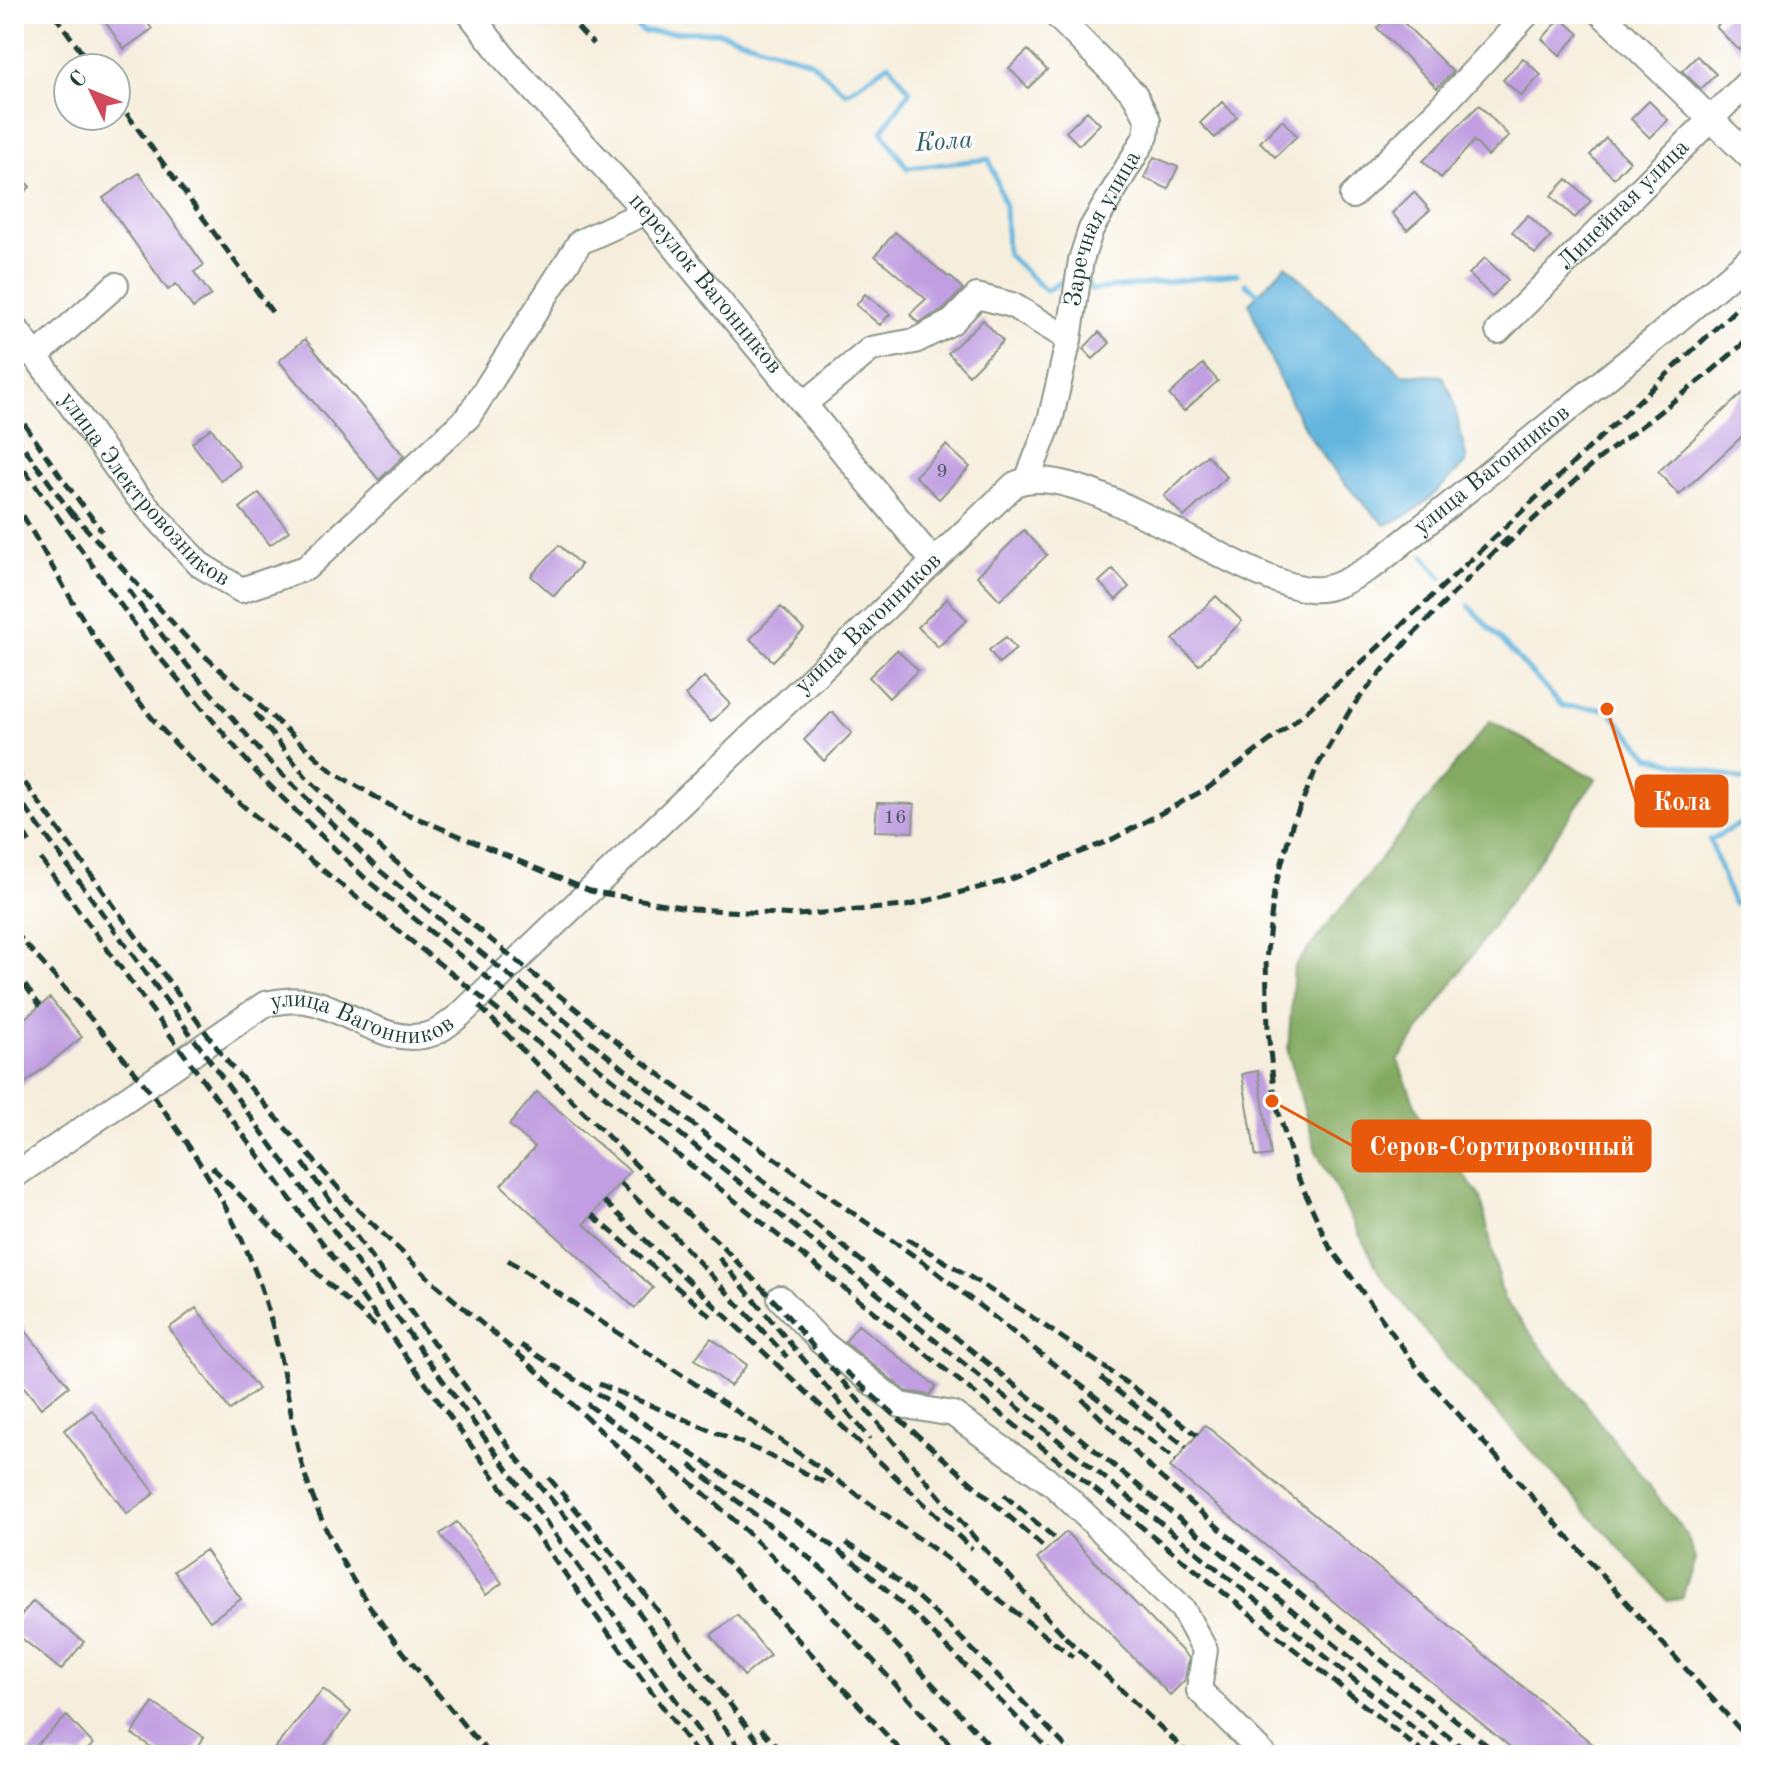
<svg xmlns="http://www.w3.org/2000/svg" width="1765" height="1769" font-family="'Old Standard TT',serif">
  <rect width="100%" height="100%" fill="#fff"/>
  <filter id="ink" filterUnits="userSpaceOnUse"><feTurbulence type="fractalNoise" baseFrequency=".0125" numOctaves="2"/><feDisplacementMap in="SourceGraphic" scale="16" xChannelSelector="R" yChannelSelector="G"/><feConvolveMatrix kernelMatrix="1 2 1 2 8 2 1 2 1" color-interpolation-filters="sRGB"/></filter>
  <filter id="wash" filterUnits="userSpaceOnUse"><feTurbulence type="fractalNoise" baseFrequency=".006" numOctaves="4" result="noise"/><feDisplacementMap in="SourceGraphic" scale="32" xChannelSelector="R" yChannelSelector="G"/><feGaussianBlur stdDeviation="1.8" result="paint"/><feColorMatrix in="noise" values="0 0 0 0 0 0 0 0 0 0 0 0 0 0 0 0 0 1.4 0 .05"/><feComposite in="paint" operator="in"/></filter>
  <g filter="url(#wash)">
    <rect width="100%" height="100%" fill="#f6eedc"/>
    <path fill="#83aa61" stroke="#51744a" stroke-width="2" d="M1490 721 1596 779 1398 1061 1419 1115 1481 1198 1503 1298 1686 1534 1695 1559 1682 1598 1667 1600 1445 1356 1381 1276 1316 1151 1288 1052 1294 967Z"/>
    <path fill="#63b5de" stroke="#417989" stroke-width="2" d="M1286 265 1402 374 1442 376 1452 395 1467 461C1442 486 1420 514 1385 525 1354 496 1319 456 1299 418 1279 382 1263 342 1249 303Z"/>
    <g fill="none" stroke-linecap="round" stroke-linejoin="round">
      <path stroke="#63b5de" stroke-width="5" d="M622 14 643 32H718L810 61 846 93 889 64 910 91 882 131 907 168 989 159 1005 205 1007 254 1046 291 1072 275
        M1087 282 1091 290 1237 274
        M1246 284 1261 296
        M1424 556 1442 578
        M1469 606 1562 706 1607 709 1650 757 1748 781 1751 785
        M1751 818 1710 840 1733 903 1751 906"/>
    </g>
    <g id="blocks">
      <path fill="#c09ee1" d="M100 14H141L152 29 124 49Z
        M1390 14H1395L1453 72 1437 88 1377 28Z
        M1728 14H1735L1751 29V37L1739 50 1716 27Z
        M1561 18 1579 34 1560 55 1542 39Z
        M1028 50 1047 70 1028 88 1009 68Z
        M1697 56 1716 74 1701 89 1682 71Z
        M1523 58 1541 75 1521 96 1503 80Z
        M1649 101 1668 120 1650 138 1631 119Z
        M1222 102 1237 117 1215 138 1200 123Z
        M1479 105 1509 136 1488 156 1474 141 1441 178 1423 161Z
        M1087 111 1100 124 1079 145 1066 132Z
        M1282 120 1297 136 1275 157 1260 142Z
        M1606 138 1630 161 1614 178 1590 155Z
        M1154 157 1178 167 1168 189 1144 178Z
        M14 169 30 187 14 202Z
        M139 173 204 265 194 272 211 295 193 308 176 284 168 290 103 198Z
        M1567 179 1591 201 1575 218 1551 196Z
        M1414 192 1430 210 1407 230 1392 213Z
        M1528 215 1551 237 1535 254 1512 232Z
        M895 232 948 277 950 276 963 289 943 310 918 323 910 314 926 299 875 256Z
        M1485 258 1508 280 1492 297 1469 274Z
        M865 294 890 314 880 325 856 305Z
        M983 320 1003 341 969 375 948 353Z
        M1099 332 1110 343 1093 359 1083 349Z
        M305 339 404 456 379 480 279 361Z
        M1203 364 1218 381 1184 411 1169 395Z
        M1751 385V428L1679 495 1658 472Z
        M211 428 240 466 221 481 192 443Z
        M946 445 970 467 939 499 915 476Z
        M1207 455 1227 477 1184 517 1164 496Z
        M259 493 289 531 270 545 240 508Z
        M1024 530 1047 555 1000 600 977 576Z
        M559 545 581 565 554 596 531 576Z
        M1113 569 1129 587 1116 600 1099 582Z
        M1216 596 1242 621 1199 665 1173 640Z
        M947 599 967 620 938 647 918 627Z
        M781 607 804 630 773 661 750 639Z
        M1006 637 1016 649 999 663 989 650Z
        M897 650 918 670 889 698 869 677Z
        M704 677 730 704 711 722 685 695Z
        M832 712 852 733 824 761 804 740Z
        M877 803 914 804 913 832 875 831Z
        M50 998 82 1037 14 1092V1027Z
        M1258 1071 1271 1155 1256 1157 1242 1074Z
        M537 1092 630 1171 584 1224 653 1288 635 1308 501 1185 535 1147 509 1125Z
        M196 1308 258 1389 230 1410 169 1328Z
        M14 1316 69 1386 41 1408 14 1375Z
        M858 1325 936 1386 930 1395 906 1391 845 1342Z
        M711 1338 747 1365 730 1386 695 1359Z
        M92 1410 155 1493 127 1514 64 1430Z
        M1205 1425 1606 1755H1520L1170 1467Z
        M457 1522 502 1583 486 1595 440 1534Z
        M1066 1532 1189 1658 1185 1680 1170 1695 1037 1559Z
        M205 1550 241 1599 210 1621 174 1571Z
        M33 1601 84 1642 61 1670 14 1632V1624Z
        M737 1615 770 1655 744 1676 711 1635Z
        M323 1689 351 1712 317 1755H269Z
        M153 1703 204 1737 191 1755H163L132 1734Z
        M67 1716 93 1744 82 1755H26Z"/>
    </g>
  </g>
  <g filter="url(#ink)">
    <use href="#blocks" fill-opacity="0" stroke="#8a9688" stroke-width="2"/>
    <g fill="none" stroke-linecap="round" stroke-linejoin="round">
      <defs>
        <g id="minor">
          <path id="s1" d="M470 14 506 60 646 212 933 561"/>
          <path d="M1602 14 1751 158"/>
          <path d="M1352 196 1438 110 1527 14"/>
          <path id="s2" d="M14 326 133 491 199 564 241 590 306 568 468 417 580 242 646 212"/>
          <path id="s3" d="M1498 331 1751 79"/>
          <path d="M35 357 116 285"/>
          <path d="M804 404 871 349 915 341 952 322 977 296 1012 305 1069 339"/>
          <path id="s4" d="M1028 478 1050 421 1069 339 1081 260 1091 229 1146 136 1148 120 1135 95 1055 14"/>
          <path id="s5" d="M14 1176 265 1004C282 1001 297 998 315 1003 353 1013 392 1049 434 1033 443 1029 452 1021 460 1015L1015 484C1080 456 1234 580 1309 589 1334 592 1355 576 1376 564L1654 340 1751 258"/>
          <path d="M780 1298 820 1341 900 1405 953 1414 1054 1485 1182 1608 1205 1650 1199 1690 1264 1755"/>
        </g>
      </defs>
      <use href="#minor" stroke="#8a9688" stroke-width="28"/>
      <use href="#minor" stroke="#fff" stroke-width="24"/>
      <path stroke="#1f3d34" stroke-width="5" stroke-dasharray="12 6" stroke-linecap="butt" d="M54 14 93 68
        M565 14 593 44
        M116 99 275 316
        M14 409 61 477 102 531
        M14 434 75 518
        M14 455 150 646 257 773 368 881 1447 1755
        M14 500C56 572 95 647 148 713 177 749 214 780 249 811L1426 1755
        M70 511 196 648 333 772 398 810 590 891 693 909 797 915 906 906 1009 880 1111 840 1208 788 1293 723 1373 652 1751 295
        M1509 537 1409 639 1352 707 1318 765 1292 825 1274 892 1266 960 1268 1030 1275 1100 1297 1175 1329 1246 1419 1370 1751 1742
        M1504 547 1596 461 1706 376 1751 337
        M128 589 165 639 268 760 379 870 1471 1755
        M255 713 306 777 390 857 517 961 624 1048 733 1129 930 1267 1176 1460
        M14 768 225 1059 354 1206 433 1282 525 1360 629 1457 905 1755
        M14 792 716 1755
        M14 817 31 845
        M41 859 698 1755
        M14 931C99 1027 188 1124 243 1242 263 1285 276 1334 285 1381 292 1415 296 1448 307 1481 334 1564 387 1636 444 1701 459 1719 474 1739 492 1755
        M14 970 40 1006
        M479 1006 639 1168 721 1245 779 1306 980 1544 1073 1645
        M303 1163 517 1458 589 1545 745 1755
        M212 1167 324 1280 375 1326
        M620 1183 669 1230 787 1357
        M604 1201 972 1549
        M592 1215 713 1318
        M907 1239C1007 1297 1104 1365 1197 1435
        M719 1258 870 1439
        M508 1260 786 1444 945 1557 1073 1657
        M521 1345 808 1528 867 1572 922 1622 1054 1755
        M845 1371 1047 1550
        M1101 1378 1186 1447
        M599 1384 749 1446 830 1485
        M1082 1399 1157 1474 1227 1535 1499 1755
        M587 1404C612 1422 637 1439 661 1458 772 1545 865 1652 960 1755
        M690 1465 786 1538 846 1590 998 1755
        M549 1478C626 1568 698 1660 768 1755
        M1004 1495 1057 1540
        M846 1543C930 1596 1004 1684 1074 1755
        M1065 1637 1190 1755
        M761 1729 785 1755"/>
    </g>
  </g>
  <g text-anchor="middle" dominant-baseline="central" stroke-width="6" stroke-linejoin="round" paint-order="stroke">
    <g font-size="20" fill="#47555f">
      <text x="942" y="472">9</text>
      <text x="895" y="818">16</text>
    </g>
    <g font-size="24" fill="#1f3d34" stroke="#fff">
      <text stroke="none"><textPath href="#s3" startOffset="178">Линейная улица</textPath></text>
      <text stroke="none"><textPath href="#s4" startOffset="262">Заречная улица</textPath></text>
      <text stroke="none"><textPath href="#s1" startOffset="358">переулок Вагонников</textPath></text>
      <text stroke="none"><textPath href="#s5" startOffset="1820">улица Вагонников</textPath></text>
      <text stroke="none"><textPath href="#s2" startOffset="210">улица Электровозников</textPath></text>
      <text stroke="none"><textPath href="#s5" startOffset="1078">улица Вагонников</textPath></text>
      <text stroke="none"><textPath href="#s5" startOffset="406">улица Вагонников</textPath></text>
    </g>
    <g font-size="26" font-style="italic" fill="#336167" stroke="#fff">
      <text transform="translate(944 142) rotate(-4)">Кола</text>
    </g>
  </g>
  <path fill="none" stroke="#e8590c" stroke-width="3" d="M1607 709L1636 801M1272 1101L1353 1146"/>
  <g fill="#e8590c" stroke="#fff" stroke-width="3">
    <circle cx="1607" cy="709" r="8"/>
    <circle cx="1272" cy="1101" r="8"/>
  </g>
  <g fill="#e8590c" stroke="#e8590c" stroke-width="3">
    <rect x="1636" y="776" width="91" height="50" rx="8"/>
    <rect x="1353" y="1121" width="297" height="50" rx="8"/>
  </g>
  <g font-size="26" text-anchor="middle" font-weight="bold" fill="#fff">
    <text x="1682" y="810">Кола</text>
    <text x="1502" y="1155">Серов-Сортировочный</text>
  </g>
  <rect width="1765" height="1769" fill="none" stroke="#fff" stroke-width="48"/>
  <g transform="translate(92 92) rotate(313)"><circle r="38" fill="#ffffff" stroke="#a5b1ae" stroke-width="2"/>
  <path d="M0-6L14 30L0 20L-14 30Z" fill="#d1495b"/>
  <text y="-12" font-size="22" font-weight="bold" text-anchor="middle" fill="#1f3d34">С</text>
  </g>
</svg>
